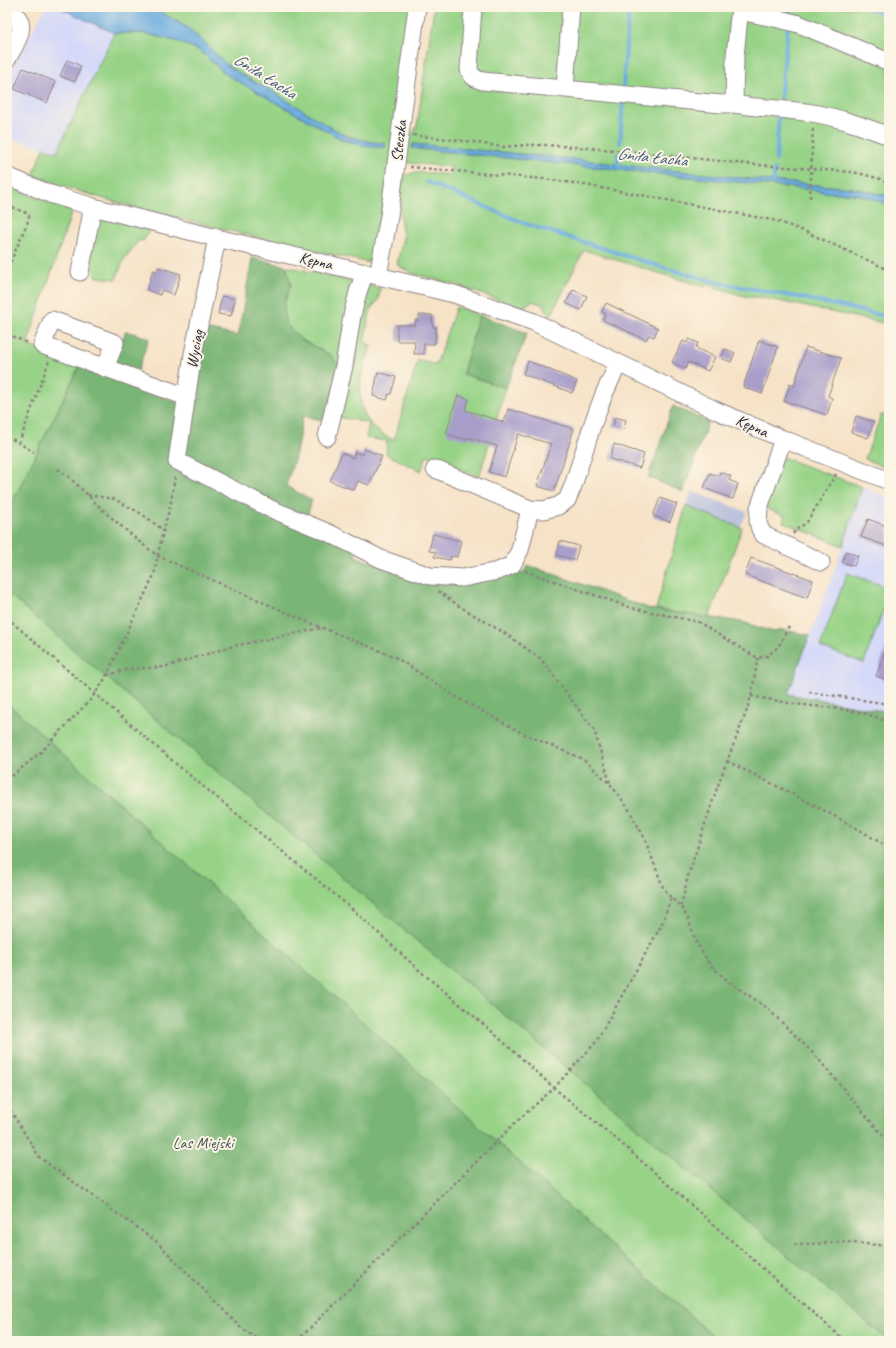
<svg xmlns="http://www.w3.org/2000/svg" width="896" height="1348" font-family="Caveat,sans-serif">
  <rect width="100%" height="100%" fill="#fcf5e5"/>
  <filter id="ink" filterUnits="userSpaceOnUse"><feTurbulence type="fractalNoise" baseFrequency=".025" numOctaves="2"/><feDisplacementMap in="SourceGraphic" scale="8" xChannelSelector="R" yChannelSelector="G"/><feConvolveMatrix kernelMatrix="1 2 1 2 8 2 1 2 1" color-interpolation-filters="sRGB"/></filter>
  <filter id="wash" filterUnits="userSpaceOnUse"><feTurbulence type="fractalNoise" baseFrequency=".012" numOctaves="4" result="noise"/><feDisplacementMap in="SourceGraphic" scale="16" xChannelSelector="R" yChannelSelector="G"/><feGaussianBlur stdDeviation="0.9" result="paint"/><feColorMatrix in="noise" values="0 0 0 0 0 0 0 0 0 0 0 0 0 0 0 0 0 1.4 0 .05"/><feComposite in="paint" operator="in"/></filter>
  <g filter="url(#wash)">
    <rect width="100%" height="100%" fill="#f6e2c6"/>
    <path fill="#d4d8f9" d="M47 7H58L114 33 57 152 7 137V79L42 13Z
      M862 487 889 498V712L788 694 838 561Z"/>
    <path fill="#bdc3de" d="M691 491 747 512 740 528 686 506Z"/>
    <path fill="#97d387" stroke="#5c7a61" d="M152 7H413L393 150 373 259 371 262H366C306 249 246 235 186 220 134 207 83 195 34 175V172L44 148 57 152 114 33H143L176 41 199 50 227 75 334 135 345 141 383 148 381 143C347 145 297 107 269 90 255 81 240 75 227 65 213 54 203 39 189 29 177 20 164 15 152 7Z
      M434 7H889V196L852 188 770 181 649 168 582 160 413 144 412 148 815 190C826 193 836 193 847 193 861 194 876 200 889 205V324L759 297H748L708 285 704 287 584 250 550 317 544 305 532 301 522 308 456 285 412 273 397 265 403 237 400 216 402 202 401 178C414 168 436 174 451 175V167L410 163 404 160 405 141 410 138 417 126Z
      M7 186 72 211 27 345 80 365 7 513Z
      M102 218 148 229V233L143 241 139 240 124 259 116 279 97 277 88 264 98 222Z
      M286 266 380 288 378 301 371 308 364 341 371 346C368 356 363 367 361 378 356 407 367 430 394 440L418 360 436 365 456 307 479 315 463 373 506 388 479 477 427 455 421 471 386 454 387 441 366 438 369 423 327 415 330 355 302 340 285 323 284 304 291 284Z
      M881 415 889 416V469L865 459Z
      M782 457 862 487 843 546 783 522 785 516 765 508Z
      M686 506 742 528 709 618 656 609Z
      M847 573 889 588V594L864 663 820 647Z
      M7 593 889 1341H718L7 703Z"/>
    <path fill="#79b574" stroke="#4e6c58" d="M252 258 286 266 291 284 284 304 285 323 302 340 330 355 339 365 326 421 303 416 296 453 286 486 312 500 307 517 359 542 355 556 434 585 524 572 528 565 651 609 742 622 774 632 783 630 810 635 788 694 889 712V1341L7 593V513L80 365 194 409 205 329 238 336Z
      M479 315 527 333 506 388 463 374Z
      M126 331 149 338 138 370 113 362Z
      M673 406 708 422 683 492 648 477Z
      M7 703 718 1341H7Z"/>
    <path fill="#6bacdf" stroke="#46678d" d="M58 7H152L188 28 202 40 226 64 250 80 267 88 330 127 349 137 372 142 384 143 386 146 383 148C366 146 350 143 334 135L227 75 199 50 176 41 143 33H114Z
      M413 144 582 160 649 168 770 181 852 188 889 196V205C876 200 861 194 846 193 836 193 826 193 815 190L420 149 412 148Z"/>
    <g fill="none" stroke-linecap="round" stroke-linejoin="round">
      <path stroke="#6bacdf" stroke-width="4" d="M867 7 889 15
        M790 13V7
        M623 87 629 7
        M780 103 788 26
        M620 143 623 100
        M776 160 779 114
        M618 167V154
        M427 182 526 224 668 269 720 283 808 299 889 317
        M773 183 775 170"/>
    </g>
    <g id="blocks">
      <path fill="#a99eca" d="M67 60 81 66 75 82 60 76Z
        M23 68 56 82 47 103 14 89Z
        M158 267 181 274 174 295 162 290 160 295 147 290 153 270 156 272Z
        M573 290 587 296 581 310 566 303Z
        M222 296 235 299 231 316 218 314Z
        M606 303 658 328 654 337 649 335 646 340 603 320 606 314 602 312Z
        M419 315H432L433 327H436L435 344H424V354H414L415 341H397V325H415L416 320H419Z
        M689 339 698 343 696 348 715 357 708 371 689 362 685 369 672 362 683 341 687 343Z
        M759 340 778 347 762 394 743 387Z
        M806 347 841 358 828 396 832 398 827 415 784 401 790 384 794 386Z
        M725 349 735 353 731 362 721 358Z
        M528 361 577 381 572 393 523 374Z
        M378 372 396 377 391 394H389L387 400 373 396Z
        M458 395 469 399 465 410 504 422 508 409 574 429 554 491 537 486 551 444 518 434 505 477 489 472 497 446 467 437V440L446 434Z
        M856 416 874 422 868 438 851 432Z
        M615 417 626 420 624 429 613 426Z
        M614 444 644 454 640 468 610 459Z
        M364 449 382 456 369 485 358 481 354 490 330 481 342 453 353 458 355 452 362 455Z
        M720 472 731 476 729 480 738 484 733 499 704 488 710 473 719 476Z
        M660 498 677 504 670 522 653 516Z
        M868 519 889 527V547L861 537Z
        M433 534 461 541 457 557 451 556 450 560 434 557 436 552 429 551Z
        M560 541 579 546 575 560 557 555Z
        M846 551 858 556 854 566 842 562Z
        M751 558 813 580 807 598 745 575Z
        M888 643 889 644V681L876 676Z"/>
    </g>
  </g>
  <g filter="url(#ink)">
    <use href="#blocks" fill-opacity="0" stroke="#8c8280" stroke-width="1"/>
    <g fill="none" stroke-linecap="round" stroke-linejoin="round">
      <defs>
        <path id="minor" d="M473 7 469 69C471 77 476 79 483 81L721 104C734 103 745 106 757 107 776 109 794 110 812 113 838 117 865 127 889 136
          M7 9C32 22 17 42 7 59
          M740 11 779 19 799 24 889 62
          M565 89 571 7
          M734 103 735 56 740 7
          M7 176 50 194 93 207 217 238 454 294 534 322 715 410 783 439 889 481
          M217 238 193 354 177 461 271 509 329 533 381 559 430 576 463 578 498 571 512 565 520 550 530 509
          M80 272 93 207
          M378 276 389 216 417 7
          M105 368 115 343 52 320 42 345 187 397
          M327 437 344 366 352 316 358 292 365 272
          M783 439 759 508 758 522 760 529 764 535 821 562
          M435 469 530 509 544 510 558 506 567 500 573 486 592 426 604 394 618 364"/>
      </defs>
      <use href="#minor" stroke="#8c8280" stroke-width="19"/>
      <path stroke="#8c8280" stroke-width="2.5" stroke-dasharray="3 3" stroke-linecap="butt" d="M413 135 473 142 503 147 527 145H548L628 151 747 164 853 172 870 176 889 182
        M410 167 544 179 573 183 641 195 777 221 804 231 889 270
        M810 198 813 126
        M7 205 26 213 29 216V219L7 270
        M7 334 28 343
        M7 436 34 452
        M19 443 49 361
        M58 469 69 477 106 513 142 544 158 556 308 622 395 657 458 698 522 733 583 759 610 784 628 808 644 837 663 887 671 898 681 906 689 921 696 942 710 965 728 981 767 1008 815 1055 889 1143
        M88 495 114 499 142 514 163 530
        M793 534 795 531 807 522 836 474
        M525 571 632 608 698 622 747 652 758 658 767 656 778 647 790 625
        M438 591 459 606 506 634 541 659 594 730 610 783
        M7 618 181 768 350 907 420 971 489 1029 554 1088 621 1143 845 1341
        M107 675 129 669 165 667 233 646 322 628
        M809 692 889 704
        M751 696 794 704 833 708 864 713 889 722
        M727 761C782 789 837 815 889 848
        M7 780 40 753 92 698 105 679 154 575 161 540 171 502 175 476
        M681 906 688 876 719 782 747 710 751 696 758 658
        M7 1105 40 1158 157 1242 240 1327 260 1341
        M794 1245 844 1242 889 1246
        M297 1341 514 1124 554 1088 596 1042 661 926 671 898"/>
      <use href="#minor" stroke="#fff" stroke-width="17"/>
    </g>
  </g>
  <g text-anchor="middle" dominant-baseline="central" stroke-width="4" stroke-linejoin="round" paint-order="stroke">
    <g font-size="16" fill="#22223b" stroke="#fcf5e5">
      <text transform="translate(399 141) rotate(-83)">Steczka</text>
      <text transform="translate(316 261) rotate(13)">Kępna</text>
      <text transform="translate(195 349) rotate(-80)">Wyciąg</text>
      <text transform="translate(752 426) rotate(24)">Kępna</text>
    </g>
    <g font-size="16" fill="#455752" stroke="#fcf5e5">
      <text x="203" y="1143">Las Miejski</text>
    </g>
    <g font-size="17" font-style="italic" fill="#3f597d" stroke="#fcf5e5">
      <text transform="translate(265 76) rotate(32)">Gniła Łacha</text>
      <text transform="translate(652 157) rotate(6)">Gniła Łacha</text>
    </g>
  </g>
  <rect width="896" height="1348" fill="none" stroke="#fcf5e5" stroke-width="24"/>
</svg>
